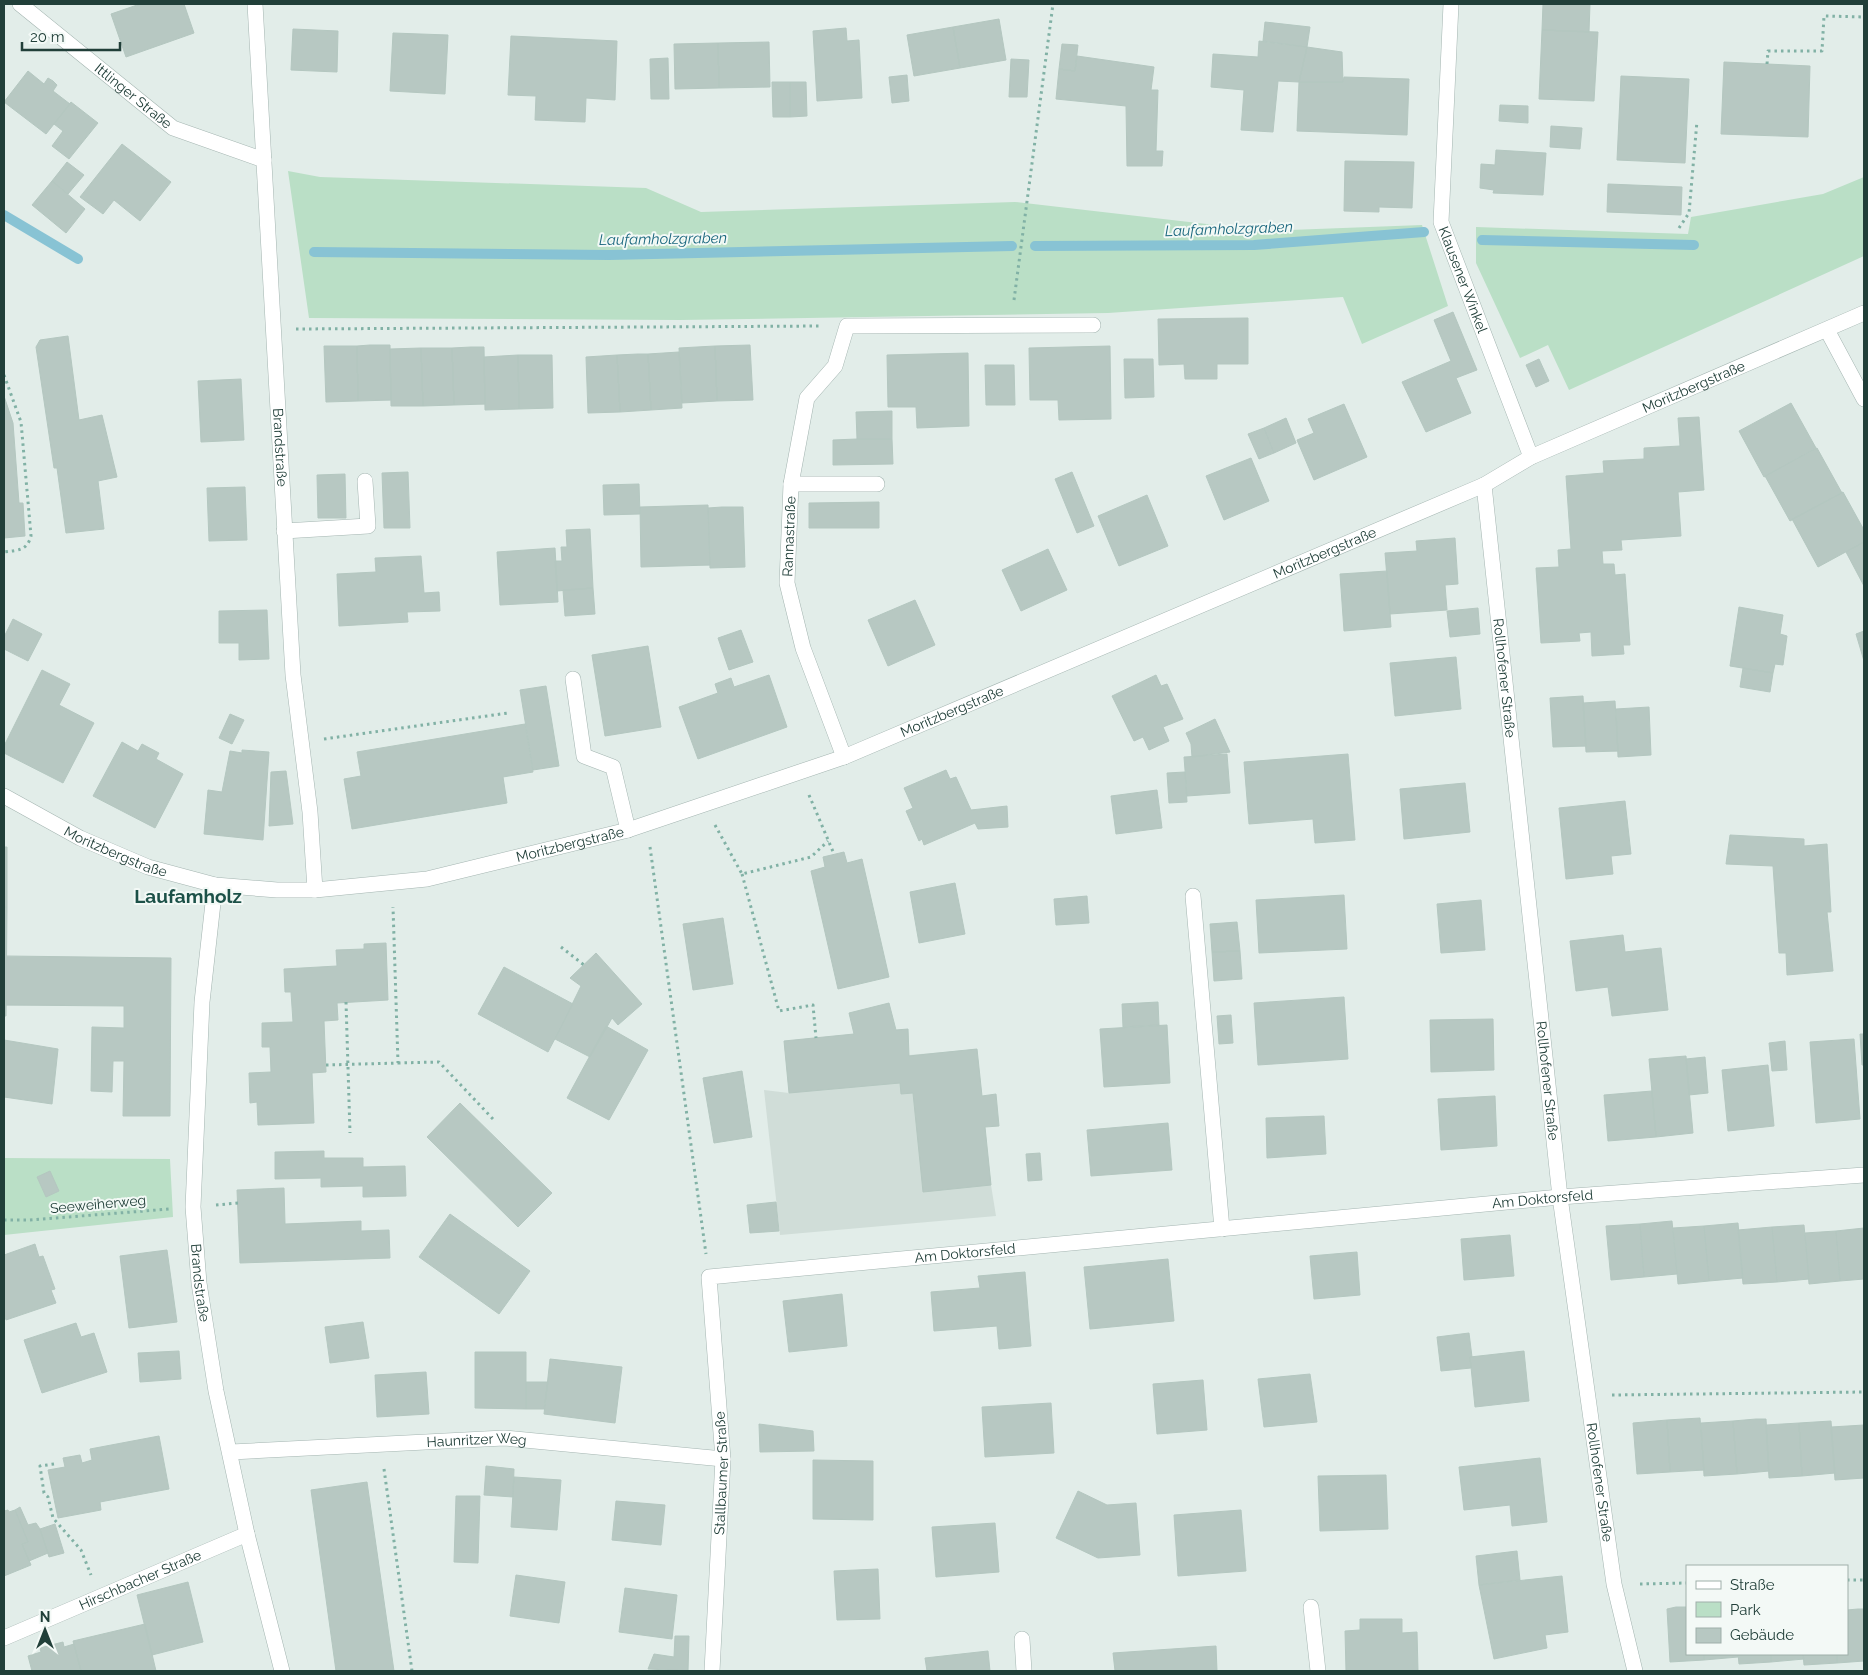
<svg xmlns="http://www.w3.org/2000/svg" width="1868" height="1675" font-family="Raleway,sans-serif">
  <rect width="100%" height="100%" fill="#e2ede9"/>
  <path fill="#d0ddd8" d="M889 1003 895 1030 908 1029 909 1055 977 1049 991 1185 996 1216 780 1235 764 1090 789 1093 784 1041 854 1034 849 1013Z"/>
  <path fill="#badfc6" d="M288 171 320 177 646 188 701 212 1015 202 1241 228 1290 230 1422 225 1448 306 1362 344 1343 297 1108 313 680 320 309 318Z
    M1864 177V256L1569 390 1548 345 1520 358 1476 263V227L1688 234 1691 217 1823 194Z
    M4 1158 170 1159 173 1217 4 1235Z"/>
  <g fill="none" stroke-linecap="round" stroke-linejoin="round">
    <path stroke="#88c3d4" stroke-width="10" d="M4 215 78 259
      M1482 240 1694 245
      M1035 246 1254 245 1424 232
      M314 252 609 255 1012 246"/>
  </g>
  <path fill="#b7c8c2" stroke="#b4c7c0" d="M140 4H184L194 33 126 57 111 14Z
    M1543 4H1590L1589 32 1542 30Z
    M999 19 1006 60 960 68 953 27Z
    M1265 22 1310 27 1307 47 1263 41Z
    M953 27 960 68 914 76 907 35Z
    M846 28 847 41 859 40 862 98 817 101 813 31Z
    M293 29 338 31 337 72 291 70Z
    M1542 30 1598 32 1594 101 1539 99Z
    M393 33 448 35 445 94 390 91Z
    M511 36 617 41 615 100 586 98 585 122 535 120 536 96 508 95Z
    M1259 41 1307 47 1299 82 1278 81 1273 132 1241 130 1244 90 1211 87 1213 54 1258 57Z
    M769 42 770 87 719 88 718 43Z
    M718 43 719 88 675 89 674 44Z
    M1062 44 1078 45 1075 71 1059 69Z
    M1307 47 1342 52 1343 82H1299Z
    M1077 56 1154 67 1151 90H1158L1156 151H1163L1162 166H1127L1126 106 1056 99 1059 69 1075 71Z
    M668 58 669 99H651L650 59Z
    M1011 59 1029 60 1027 97H1009Z
    M1724 62 1810 66 1808 137 1721 134Z
    M28 71 44 84 48 78 53 81 57 85 53 91 70 104 46 134 4 102Z
    M907 75 909 101 892 103 889 77Z
    M1621 76 1689 79 1685 163 1617 160Z
    M1344 77 1409 79 1407 135 1297 131 1299 82H1343Z
    M772 82H790V117H773Z
    M790 82H806L807 116 790 117Z
    M71 102 98 123 69 159 52 146 63 131 54 124Z
    M1500 105 1528 106V123L1499 121Z
    M1551 126 1582 128 1580 149 1550 147Z
    M122 144 171 182 140 221 114 200 103 214 80 197Z
    M1496 150 1546 153 1543 195 1493 193 1494 190 1480 188 1481 164 1495 165Z
    M1345 161 1414 162 1412 208 1379 207V212L1344 211Z
    M67 162 84 175 68 194 52 181Z
    M52 181 85 209 66 233 32 205Z
    M1608 184 1682 187 1681 215 1607 212Z
    M1453 312 1477 370 1456 378 1471 413 1426 432 1402 382 1451 361 1434 320Z
    M1248 318V364H1217V379H1185L1184 364 1159 365 1158 319Z
    M68 336 79 420 102 415 117 477 98 481 104 529 66 533 57 468H54L36 347 40 340Z
    M370 345H390L391 400 358 401 357 346Z
    M750 345 753 400 717 401 715 346Z
    M324 346H357L358 401 326 402Z
    M715 346 717 401 682 403 679 348Z
    M1110 346 1111 419 1059 420 1058 400H1030L1029 348Z
    M471 347H484L485 404 454 405 452 348Z
    M421 348 423 406H391L390 349Z
    M421 348H452L454 405 423 406Z
    M679 352 682 408 651 410 648 354Z
    M968 353 969 426 917 428 916 407H888L887 355Z
    M638 354H648L651 410 620 412 617 355Z
    M518 355H552L553 408 519 409Z
    M518 355 519 409 485 410 484 357Z
    M617 355 620 412 588 413 586 357Z
    M1124 359H1153L1154 397 1125 398Z
    M1539 359 1549 381 1536 387 1526 365Z
    M985 365H1014L1015 405H986Z
    M241 379 244 440 201 442 198 381Z
    M4 396 13 423 19 503H23L25 536 4 538Z
    M1791 403 1816 448 1764 477 1739 431Z
    M1344 404 1367 457 1314 480 1297 440 1314 433 1308 419Z
    M892 411V439H857L856 412Z
    M1699 417 1704 490 1678 492 1681 536 1621 540 1622 550 1602 551 1603 564H1614L1615 575 1625 574 1630 645H1623L1624 654 1592 656 1591 632 1579 633 1580 641 1541 643 1536 568 1559 567 1558 550 1571 549 1566 476 1604 473 1603 461 1644 459V448L1680 446 1678 418Z
    M1286 418 1296 443 1274 453 1264 428Z
    M1264 428 1274 453 1259 459 1248 434Z
    M857 439H892L893 464 833 465V440Z
    M1817 448 1842 493 1790 521 1765 476Z
    M1251 458 1269 501 1224 520 1206 476Z
    M408 472 410 528H384L382 473Z
    M1072 472 1094 526 1077 533 1055 479Z
    M345 474 346 518H318L317 475Z
    M639 484 640 514 604 515 603 485Z
    M245 487 247 540 209 541 207 488Z
    M1843 492 1864 530V542L1818 567 1792 519Z
    M1147 495 1168 546 1119 566 1098 516Z
    M879 502V528H809V503Z
    M708 505 710 565 641 567 640 507Z
    M722 507H743L745 567 710 568 708 508Z
    M590 529 593 588 557 591 555 561H562L561 547H567L566 530Z
    M1455 538 1458 584 1445 585 1447 610 1390 614 1385 553 1417 551 1416 541Z
    M1864 542V586L1846 552Z
    M555 548 558 602 500 605 497 552Z
    M1048 549 1067 590 1021 611 1002 570Z
    M421 556 424 593 439 592 440 611 407 612 408 622 339 626 337 574 376 572 375 558Z
    M1387 571 1391 627 1344 631 1340 574Z
    M593 588 595 614 565 616 563 590Z
    M915 600 935 645 888 666 868 620Z
    M1739 607 1783 615 1780 634 1787 636 1783 665 1775 664 1773 673 1730 666Z
    M1478 608 1480 634 1450 637 1447 611Z
    M267 610 269 659 239 660V643H219V611Z
    M13 619 42 634 28 661 4 649V637Z
    M741 630 753 662 729 670 718 638Z
    M1864 631V661L1856 634Z
    M648 646 661 727 605 736 592 655Z
    M1456 657 1461 709 1395 716 1390 663Z
    M1743 668 1773 673 1770 692 1740 687Z
    M42 670 70 684 59 705 94 723 63 783 4 753V746Z
    M769 675 787 727 698 759 679 707 718 693 715 684 731 678 734 687Z
    M1156 675 1161 686 1167 684 1183 719 1163 727 1169 741 1149 750 1143 737 1134 741 1112 696Z
    M546 686 559 766 533 770 520 690Z
    M1583 696 1586 746 1553 747 1550 698Z
    M1615 701 1618 751 1586 752 1583 703Z
    M1649 707 1651 755 1618 757 1616 709Z
    M230 714 244 720 232 744 219 738Z
    M1215 719 1230 752 1192 757 1191 744 1186 733Z
    M525 724 533 772 503 777 507 803 352 829 344 779 361 776 357 752Z
    M122 742 138 751 142 744 159 753 156 759 183 774 155 828 93 796Z
    M242 750 269 752 263 840 204 834 208 790 222 792 230 751 242 753Z
    M1227 754 1230 793 1187 796 1184 757Z
    M1348 754 1355 840 1315 843 1313 819 1249 824 1244 762Z
    M946 770 950 779 956 777 971 810 1007 806 1008 827 978 829 975 823 924 845 922 839 919 841 906 811 913 808 904 788Z
    M286 771 293 824 269 826 271 772Z
    M1185 772 1187 802 1169 803 1167 773Z
    M1465 783 1470 832 1404 839 1400 789Z
    M1157 790 1162 828 1116 834 1111 796Z
    M1625 801 1631 854 1611 856 1613 874 1566 879 1559 808Z
    M1730 835 1804 839V846L1827 844 1831 912H1827L1833 971 1787 975 1786 953H1779L1773 866 1726 864Z
    M4 847H7V907H4Z
    M844 852 847 863 862 859 889 977 838 989 811 871 825 867 823 857Z
    M955 883 965 934 919 943 910 892Z
    M1344 895 1347 949 1259 953 1256 900Z
    M1087 896 1089 923 1056 925 1054 899Z
    M1481 900 1485 950 1441 953 1437 904Z
    M4 907H7L6 1016H4Z
    M723 918 733 984 693 990 683 924Z
    M1237 922 1240 951 1212 952 1210 924Z
    M1623 935 1625 952 1661 948 1668 1010 1612 1016 1608 987 1576 991 1570 941Z
    M386 943 388 1000 337 1003 338 1020 324 1021 326 1072 312 1073 314 1123 258 1125 257 1102 250 1103 249 1073 271 1072 270 1047H262V1023L293 1022 291 992H285L284 969 337 966 336 950 364 949V944Z
    M1240 951 1242 979 1214 981 1212 952Z
    M596 953 642 1004 618 1025 612 1018 590 1057 555 1039 581 986 570 978Z
    M6 956 171 958 170 1116H123L124 1061H113L112 1092 91 1091 92 1027 124 1028V1006L6 1005Z
    M504 967 573 1004 548 1052 478 1014Z
    M1344 997 1348 1059 1258 1065 1254 1003Z
    M1158 1002 1159 1025 1123 1027 1122 1004Z
    M889 1003 896 1030 908 1029 909 1056 977 1049 982 1096 996 1094 999 1126 985 1127 991 1185 923 1192 913 1093 901 1094 900 1083 789 1093 784 1041 854 1034 849 1013Z
    M1231 1015 1233 1043 1219 1044 1217 1016Z
    M1493 1019 1494 1070 1431 1072 1430 1020Z
    M1167 1025 1170 1083 1104 1087 1100 1029Z
    M606 1026 648 1050 609 1120 567 1098Z
    M1860 1034H1864V1065H1862Z
    M1854 1039 1860 1119 1816 1123 1810 1042Z
    M4 1040 58 1049 52 1104 4 1097Z
    M1785 1041 1787 1070 1772 1071 1769 1043Z
    M1686 1056 1693 1133 1656 1137 1649 1059Z
    M1705 1057 1708 1093 1689 1095 1686 1059Z
    M1768 1065 1774 1126 1728 1131 1722 1070Z
    M742 1071 752 1137 714 1143 703 1078Z
    M1652 1091 1656 1137 1608 1141 1604 1095Z
    M1495 1096 1497 1146 1441 1150 1438 1099Z
    M460 1103 552 1193 518 1227 427 1137Z
    M1324 1116 1326 1154 1267 1158 1266 1118Z
    M1168 1123 1172 1170 1091 1176 1087 1130Z
    M324 1151V1158H363V1167L405 1166 406 1196 363 1197V1186L321 1187V1178L275 1179V1152Z
    M1040 1153 1042 1180 1028 1181 1026 1154Z
    M50 1171 59 1191 46 1197 37 1177Z
    M284 1188 285 1224 361 1221V1231L389 1230 390 1258 240 1263 237 1190Z
    M776 1202 779 1231 750 1233 747 1205Z
    M450 1214 530 1271 499 1314 419 1257Z
    M1672 1221 1677 1274 1644 1277 1640 1224Z
    M1738 1223 1743 1278 1709 1281 1704 1226Z
    M1640 1224 1644 1277 1611 1280 1606 1226Z
    M1804 1225 1809 1279 1777 1282 1772 1227Z
    M1704 1226 1709 1281 1678 1284 1673 1228Z
    M1772 1227 1777 1282 1743 1284 1738 1230Z
    M1864 1228V1279L1840 1281 1836 1231Z
    M1836 1231 1840 1281 1809 1284 1805 1233Z
    M1510 1235 1514 1276 1464 1280 1461 1239Z
    M35 1244 39 1257 43 1256 55 1289 51 1290 56 1303 6 1320 4 1313V1255Z
    M167 1250 177 1322 129 1328 120 1256Z
    M1357 1252 1360 1295 1314 1299 1310 1256Z
    M1168 1259 1174 1321 1090 1329 1084 1267Z
    M1025 1272 1031 1346 999 1349 997 1326 934 1331 931 1292 980 1288 978 1276Z
    M842 1294 847 1346 789 1352 783 1301Z
    M363 1322 369 1358 330 1363 325 1327Z
    M76 1323 81 1337 94 1333 107 1372 42 1393 24 1340Z
    M1469 1333 1472 1357H1470L1471 1368 1441 1371 1437 1337Z
    M179 1351 181 1379 140 1382 138 1353Z
    M1524 1351 1529 1401 1475 1407 1470 1357Z
    M475 1352H526V1409L475 1408Z
    M550 1359 622 1367 615 1423 544 1414Z
    M426 1372 429 1414 377 1417 375 1375Z
    M1310 1374 1317 1422 1264 1427 1258 1379Z
    M1203 1380 1207 1430 1157 1434 1153 1384Z
    M526 1382H548L544 1409H526Z
    M1051 1403 1054 1453 985 1457 982 1407Z
    M1700 1418 1704 1470 1670 1472 1667 1420Z
    M1756 1419H1766L1769 1471 1737 1474 1733 1421Z
    M1667 1420 1670 1472 1637 1474 1633 1423Z
    M1733 1421 1737 1474 1704 1476 1701 1423Z
    M1831 1421 1835 1473 1802 1476 1799 1423Z
    M1799 1423 1802 1476 1769 1478 1766 1425Z
    M759 1424 813 1431 814 1451 760 1452Z
    M1864 1425V1478L1835 1480 1831 1427Z
    M159 1436 169 1489 100 1502 101 1510 58 1518 48 1470 65 1467 63 1458 80 1455 82 1463 92 1460 90 1449Z
    M1540 1458 1547 1522 1512 1526 1510 1505 1464 1510 1459 1467Z
    M813 1460 873 1461V1520L813 1519Z
    M486 1466 514 1469 513 1497 484 1495Z
    M1386 1475 1388 1529 1320 1531 1318 1476Z
    M514 1477 561 1480 557 1530 511 1527Z
    M367 1482 394 1671H336L311 1490Z
    M1078 1491 1107 1505 1136 1503 1140 1555 1098 1558 1056 1538Z
    M456 1496H480L478 1563 454 1562Z
    M616 1501 665 1505 661 1545 612 1540Z
    M20 1507 28 1525 36 1523 40 1529 48 1553 29 1561 22 1544 28 1542 15 1510Z
    M8 1510 9 1512 15 1510 28 1542 22 1544 31 1565 4 1576V1511Z
    M1241 1510 1246 1571 1178 1576 1174 1515Z
    M995 1523 999 1572 936 1577 932 1527Z
    M55 1524 64 1553 49 1557 40 1529Z
    M1517 1551 1520 1580 1479 1585 1476 1556Z
    M878 1569 880 1619 837 1620 834 1571Z
    M516 1575 565 1582 559 1623 510 1616Z
    M1562 1576 1568 1632 1545 1635 1547 1648 1494 1659 1479 1585Z
    M188 1582 203 1642 152 1655 137 1595Z
    M625 1588 677 1595 672 1639 619 1632Z
    M1676 1607H1687V1654H1704V1660L1670 1662 1667 1609Z
    M1858 1609H1864V1661L1837 1663V1654H1847V1610Z
    M1360 1619H1402V1633L1417 1632 1418 1671H1346L1345 1631 1360 1630Z
    M145 1624 156 1671H81L73 1641Z
    M675 1636H689L688 1671 648 1669 654 1654 674 1657Z
    M63 1642 64 1647 74 1644 81 1671H32L28 1656 41 1652 40 1648Z
    M1216 1646 1217 1671H1115L1113 1653Z
    M988 1651 990 1671H927L925 1658Z
    M1704 1654H1738V1657L1704 1660Z
    M1738 1654H1771V1662L1739 1664Z
    M1771 1654H1803L1804 1659 1771 1662Z
    M1803 1654H1837V1663L1804 1665Z"/>
  <g fill="none" stroke-linecap="round" stroke-linejoin="round">
    <defs>
      <g id="minor">
        <path id="s1" d="M20 4 173 128 264 160"/>
        <path id="s2" d="M255 4 293 675 310 812 315 890"/>
        <path id="s3" d="M1451 4 1441 222 1531 457"/>
        <path d="M1827 330 1864 399"/>
        <path d="M791 484H877"/>
        <path id="s4" d="M1484 485 1560 1197 1614 1584 1635 1671"/>
        <path d="M284 531 368 526 365 481"/>
        <path d="M573 679 584 756 613 767 628 830"/>
        <path id="s5" d="M844 757 803 648 787 583 791 484 807 398 835 366 847 326 1093 325"/>
        <path id="s6" d="M4 796 80 838 148 867 215 885 277 890H315L427 879 628 830 844 757 1484 485 1531 457 1864 313"/>
        <path id="s7" d="M215 885 202 1002 193 1207 199 1283 216 1391 247 1534 282 1671"/>
        <path d="M1193 896 1222 1229"/>
        <path id="s8" d="M231 1452 504 1438 723 1459"/>
        <path d="M1311 1607 1318 1671"/>
        <path id="s9" d="M4 1638 247 1534"/>
        <path d="M1022 1639 1024 1671"/>
        <path id="s10" d="M712 1671 723 1459 709 1277 1560 1197 1864 1175"/>
      </g>
    </defs>
    <use href="#minor" stroke="#a4b5b1" stroke-width="16"/>
    <path stroke="#81b1a5" stroke-width="3" stroke-dasharray="2.5 4" stroke-linecap="butt" d="M1767 64 1768 51H1822L1824 16 1864 17
      M1679 228 1689 213 1697 121
      M1014 300 1053 4
      M296 329 822 326
      M4 375 21 422 31 536C27 551 18 550 4 552
      M324 739 508 713
      M809 795 834 854
      M715 825 742 874 811 857 828 841
      M650 847 706 1254
      M742 874 779 1011 813 1005 816 1038
      M561 947 584 965
      M346 1002 350 1133
      M398 1063 439 1062 493 1119
      M326 1065 398 1063 393 907
      M216 1205 238 1203
      M4 1220H29L170 1209
      M1612 1395 1864 1392
      M54 1464 40 1466 44 1493 48 1497 53 1518 81 1550 91 1575
      M384 1469 412 1671
      M1847 1580H1864
      M1640 1584 1687 1583"/>
    <use href="#minor" stroke="#fff" stroke-width="15"/>
  </g>
  <g text-anchor="middle" dominant-baseline="central" stroke-width="4" stroke-linejoin="round" paint-order="stroke">
    <g font-size="14" fill="#213f39" stroke="#f3f9f6">
      <text stroke="none"><textPath href="#s1" startOffset="146">Ittlinger Straße</textPath></text>
      <text stroke="none"><textPath href="#s3" startOffset="280">Klausener Winkel</textPath></text>
      <text stroke="none"><textPath href="#s6" startOffset="1805">Moritzbergstraße</textPath></text>
      <text stroke="none"><textPath href="#s2" startOffset="444">Brandstraße</textPath></text>
      <text stroke="none"><textPath href="#s5" startOffset="230">Rannastraße</textPath></text>
      <text stroke="none"><textPath href="#s6" startOffset="1400">Moritzbergstraße</textPath></text>
      <text stroke="none"><textPath href="#s4" startOffset="194">Rollhofener Straße</textPath></text>
      <text stroke="none"><textPath href="#s6" startOffset="995">Moritzbergstraße</textPath></text>
      <text stroke="none"><textPath href="#s6" startOffset="590">Moritzbergstraße</textPath></text>
      <text stroke="none"><textPath href="#s6" startOffset="125">Moritzbergstraße</textPath></text>
      <text stroke="none"><textPath href="#s4" startOffset="599">Rollhofener Straße</textPath></text>
      <text stroke="none"><textPath href="#s10" startOffset="1232">Am Doktorsfeld</textPath></text>
      <text transform="translate(98 1204) rotate(-5)">Seeweiherweg</text>
      <text stroke="none"><textPath href="#s10" startOffset="652">Am Doktorsfeld</textPath></text>
      <text stroke="none"><textPath href="#s7" startOffset="399">Brandstraße</textPath></text>
      <text stroke="none"><textPath href="#s8" startOffset="246">Haunritzer Weg</textPath></text>
      <text stroke="none"><textPath href="#s10" startOffset="198">Stallbaumer Straße</textPath></text>
      <text stroke="none"><textPath href="#s4" startOffset="1004">Rollhofener Straße</textPath></text>
      <text stroke="none"><textPath href="#s9" startOffset="148">Hirschbacher Straße</textPath></text>
    </g>
    <g font-size="15" font-style="italic" fill="#19667d" stroke="#f3f9f6">
      <text transform="translate(1229 229) rotate(-2)">Laufamholzgraben</text>
      <text transform="translate(663 239) rotate(-1)">Laufamholzgraben</text>
    </g>
    <g font-size="19" font-weight="bold" fill="#1c5148" stroke="#f3f9f6">
      <text x="188" y="896">Laufamholz</text>
    </g>
  </g>
  <rect width="1868" height="1675" fill="none" stroke="#213f39" stroke-width="10"/>
  <rect x="1686" y="1565" width="162" height="90" fill="#f3f9f6" stroke="#9fafaa"/>
  <rect x="1696" y="1581" width="25" height="8" fill="#ffffff" stroke="#9fafaa"/>
  <text x="1730" y="1590" font-size="15" fill="#213f39">Straße</text>
  <rect x="1696" y="1602" width="25" height="15" fill="#badfc6" stroke="#9fafaa"/>
  <text x="1730" y="1615" font-size="15" fill="#213f39">Park</text>
  <rect x="1696" y="1628" width="25" height="15" fill="#b7c8c2" stroke="#9fafaa"/>
  <text x="1730" y="1640" font-size="15" fill="#213f39">Gebäude</text>
  <g transform="translate(45 1630)" stroke="#f3f9f6" stroke-width="4" paint-order="stroke">
  <path d="M0-4L9 19L0 12L-9 19Z" fill="#213f39"/>
  <text y="-8" font-size="14" font-weight="bold" text-anchor="middle" fill="#213f39">N</text>
  </g>
  <path d="M22 42v8h98v-8" fill="none" stroke="#213f39" stroke-width="2.5"/>
  <text x="30" y="42" font-size="15" fill="#213f39" stroke="#f3f9f6" stroke-width="4" paint-order="stroke">20 m</text>
</svg>
